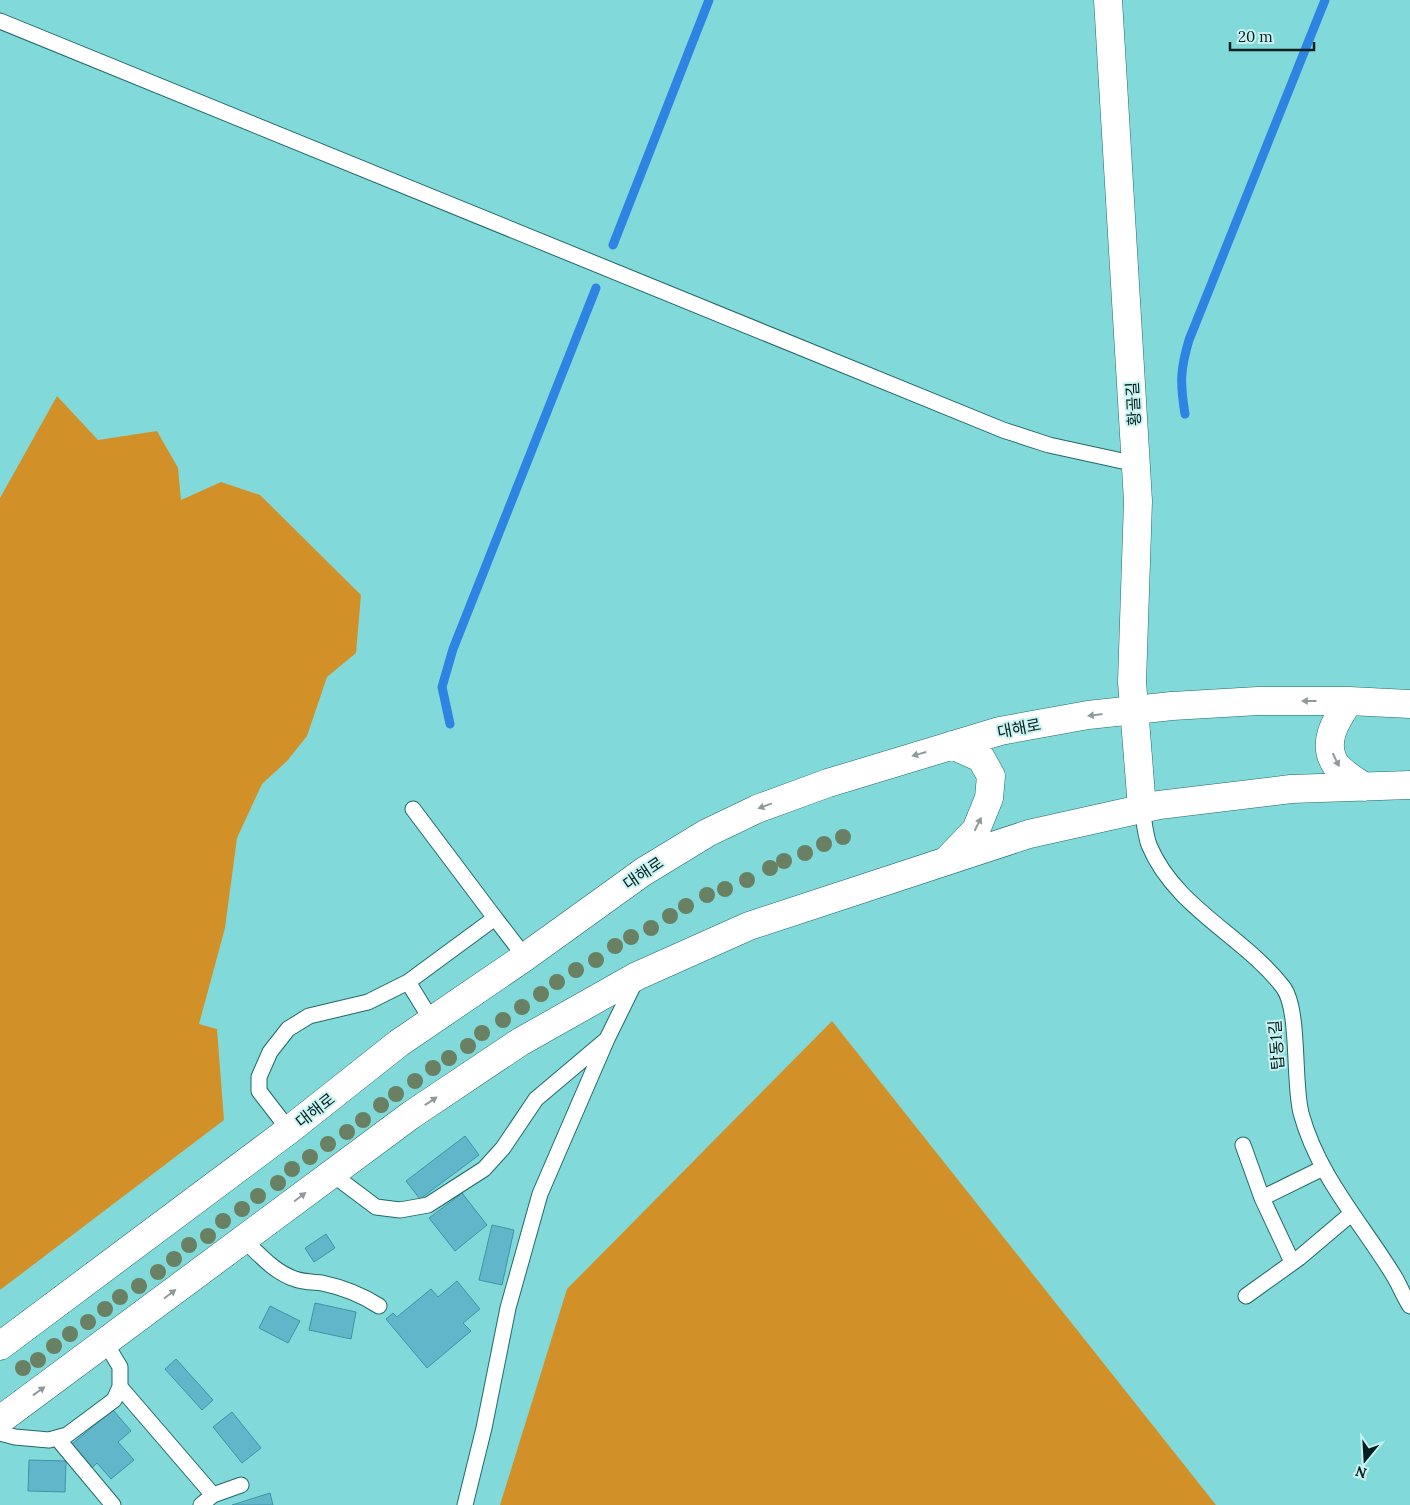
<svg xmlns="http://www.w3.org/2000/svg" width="1410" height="1505" font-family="Lora,'Noto Sans KR',serif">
  <rect width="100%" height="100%" fill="#81dad9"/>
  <path fill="#d29128" d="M57 396 98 440 157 431 178 468 181 500 221 482 260 495 361 595 356 653 327 677 307 736 287 761 262 784 237 838 225 928 199 1024 217 1029 224 1120 0 1290V498Z
    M832 1021 1216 1505H500L567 1289Z"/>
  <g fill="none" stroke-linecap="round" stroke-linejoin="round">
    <path stroke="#2e84e3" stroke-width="9" d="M613 245 709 0
      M1185 414C1180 383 1180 370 1189 340L1325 0
      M450 724 442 687 453 649 596 288"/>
  </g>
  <path fill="#62b6c9" stroke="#3e94a6" d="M465 1136 479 1155 420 1199 406 1181Z
    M462 1193 487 1225 455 1251 429 1218Z
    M492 1225 514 1230 502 1285 479 1280Z
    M326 1234 335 1248 314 1262 305 1248Z
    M457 1281 480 1309 463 1323 471 1331 427 1368 386 1319 393 1313 397 1317 431 1289 438 1297Z
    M315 1303 356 1312 351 1339 309 1330Z
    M270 1306 300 1321 288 1343 259 1328Z
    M176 1359 213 1400 202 1410 165 1369Z
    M113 1410 131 1431 118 1442 134 1460 111 1479 97 1463 92 1468 72 1444Z
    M232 1412 261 1448 242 1463 213 1427Z
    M29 1460 66 1461 65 1492 28 1491Z
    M270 1493 273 1505H232Z"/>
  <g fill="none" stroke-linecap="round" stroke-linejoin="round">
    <defs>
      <path id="service" d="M0 21 1003 430 1049 445 1136 464
        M1142 808C1144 820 1145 834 1149 845 1175 908 1244 936 1283 987 1300 1009 1293 1082 1301 1113 1318 1176 1361 1222 1394 1276 1400 1286 1404 1297 1410 1306
        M413 809 495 918
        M432 1021 408 982 495 918 525 957
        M289 1130 259 1091V1077L270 1052 288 1029 309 1016 368 1002 408 982
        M1243 1145 1262 1198
        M332 1174 376 1207 400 1210 428 1205 484 1169 503 1148 536 1099 606 1040
        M243 1239C259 1254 274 1272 295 1279 303 1282 313 1282 322 1283 341 1287 362 1295 379 1306
        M1292 1262 1262 1198 1323 1168
        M1246 1296 1299 1258 1351 1214
        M120 1387 213 1495 241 1485
        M0 1433 15 1437 49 1440 67 1435 114 1400 120 1387V1367L105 1342
        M57 1438 113 1505
        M201 1505 213 1495
        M465 1505 484 1428 508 1308 540 1194 607 1039 636 980"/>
      <path id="minor" d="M1108 0 1138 501 1132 682 1142 808"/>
      <path id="trunk" d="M1349 701C1336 720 1321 743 1336 765 1342 773 1356 781 1364 787
        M949 858 976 830 989 798 991 776 981 758 952 745
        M0 1346 289 1130 399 1043 525 957 643 872 707 833 757 809 828 783 1000 731 1088 715 1172 706 1258 701H1349L1410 704
        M0 1420 411 1115 520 1042 637 976 749 926 1029 834 1159 805 1291 789 1410 785"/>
    </defs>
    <use href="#service" stroke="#226968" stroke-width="17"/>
    <use href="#minor" stroke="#226968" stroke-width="29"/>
    <use href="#trunk" stroke="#226968" stroke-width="29"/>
    <use href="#service" stroke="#fff" stroke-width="15"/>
    <use href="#minor" stroke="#fff" stroke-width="28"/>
    <use href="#trunk" stroke="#fff" stroke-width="28"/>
  </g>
  <g fill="#698062">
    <circle cx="843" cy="837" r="8"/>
    <circle cx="824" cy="844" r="8"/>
    <circle cx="805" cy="853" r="8"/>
    <circle cx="784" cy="861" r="8"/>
    <circle cx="770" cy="868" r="8"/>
    <circle cx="747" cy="880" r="8"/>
    <circle cx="725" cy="889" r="8"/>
    <circle cx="707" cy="895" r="8"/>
    <circle cx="686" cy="906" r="8"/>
    <circle cx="670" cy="916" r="8"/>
    <circle cx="651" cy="928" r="8"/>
    <circle cx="631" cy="937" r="8"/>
    <circle cx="615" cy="946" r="8"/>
    <circle cx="596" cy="960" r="8"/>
    <circle cx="576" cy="970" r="8"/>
    <circle cx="557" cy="982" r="8"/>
    <circle cx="541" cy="994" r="8"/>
    <circle cx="522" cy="1007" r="8"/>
    <circle cx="503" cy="1020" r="8"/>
    <circle cx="482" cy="1033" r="8"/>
    <circle cx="468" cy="1046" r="8"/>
    <circle cx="449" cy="1058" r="8"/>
    <circle cx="433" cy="1068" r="8"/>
    <circle cx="415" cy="1081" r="8"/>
    <circle cx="396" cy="1094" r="8"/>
    <circle cx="381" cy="1105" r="8"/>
    <circle cx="363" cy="1120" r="8"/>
    <circle cx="347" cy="1132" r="8"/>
    <circle cx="328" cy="1144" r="8"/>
    <circle cx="310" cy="1157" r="8"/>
    <circle cx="292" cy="1169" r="8"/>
    <circle cx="278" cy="1183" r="8"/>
    <circle cx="258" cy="1196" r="8"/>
    <circle cx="242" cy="1209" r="8"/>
    <circle cx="223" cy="1221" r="8"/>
    <circle cx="208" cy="1236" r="8"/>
    <circle cx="189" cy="1245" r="8"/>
    <circle cx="174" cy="1259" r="8"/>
    <circle cx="158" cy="1272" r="8"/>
    <circle cx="139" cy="1286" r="8"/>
    <circle cx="120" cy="1297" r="8"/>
    <circle cx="105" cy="1309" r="8"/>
    <circle cx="88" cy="1322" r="8"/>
    <circle cx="70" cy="1334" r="8"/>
    <circle cx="54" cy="1346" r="8"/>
    <circle cx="38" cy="1360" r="8"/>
    <circle cx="23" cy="1368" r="8"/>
  </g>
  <defs><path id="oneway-solid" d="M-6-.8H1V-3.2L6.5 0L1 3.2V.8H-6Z" transform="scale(1.25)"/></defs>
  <g fill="#8e9a9a">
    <use href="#oneway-solid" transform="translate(1309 701) rotate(-180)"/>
    <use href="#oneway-solid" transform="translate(1095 715) rotate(173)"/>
    <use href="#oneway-solid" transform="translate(919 754) rotate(164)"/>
    <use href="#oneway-solid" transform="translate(1336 760) rotate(64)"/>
    <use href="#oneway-solid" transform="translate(765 806) rotate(160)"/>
    <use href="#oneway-solid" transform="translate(978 824) rotate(-63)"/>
    <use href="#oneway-solid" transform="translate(431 1101) rotate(-34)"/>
    <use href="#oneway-solid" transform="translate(300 1197) rotate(-37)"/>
    <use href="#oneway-solid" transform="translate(170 1294) rotate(-37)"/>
    <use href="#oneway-solid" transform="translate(39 1391) rotate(-36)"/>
  </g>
  <g text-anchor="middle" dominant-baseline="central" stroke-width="4" stroke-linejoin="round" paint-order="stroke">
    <g font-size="16" fill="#031f1f" stroke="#c9f3f1">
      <text transform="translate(1133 404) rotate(-93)">황골길</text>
      <text transform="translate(1019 728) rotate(-11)">대해로</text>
      <text transform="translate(643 873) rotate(-34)">대해로</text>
      <text transform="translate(1276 1045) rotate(-94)">탑동1길</text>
      <text transform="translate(315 1110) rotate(-38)">대해로</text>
    </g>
  </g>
  <g transform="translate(1365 1460) rotate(198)" stroke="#c9f3f1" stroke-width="4" paint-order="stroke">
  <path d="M0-4L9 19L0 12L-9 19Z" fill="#031f1f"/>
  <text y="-8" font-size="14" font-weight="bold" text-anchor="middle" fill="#031f1f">N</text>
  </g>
  <path d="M1230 42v8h84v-8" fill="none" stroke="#031f1f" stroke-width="2.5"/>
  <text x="1238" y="42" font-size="15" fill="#031f1f" stroke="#c9f3f1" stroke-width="4" paint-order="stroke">20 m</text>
</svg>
